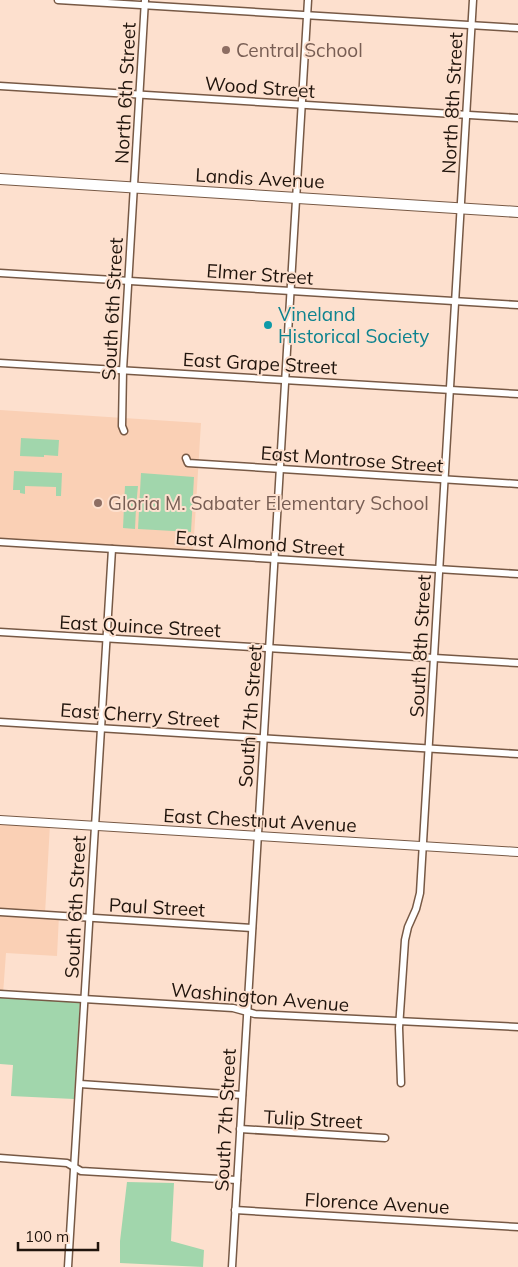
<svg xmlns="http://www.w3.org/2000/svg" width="518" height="1267" font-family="Mulish,sans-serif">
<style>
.built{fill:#fad0b5}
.green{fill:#a1d6ac}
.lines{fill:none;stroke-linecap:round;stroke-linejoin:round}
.minor-casing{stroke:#775945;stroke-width:9}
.tertiary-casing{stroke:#775945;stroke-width:10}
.primary-casing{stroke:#775945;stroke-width:12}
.minor{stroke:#fff;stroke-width:6}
.tertiary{stroke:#fff;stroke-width:8}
.primary{stroke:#fff;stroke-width:10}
.education-dot{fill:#8d6e63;stroke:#fde0ce;stroke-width:2}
.culture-dot{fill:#0f9aa8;stroke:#fde0ce;stroke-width:2}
.labels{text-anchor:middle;stroke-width:4;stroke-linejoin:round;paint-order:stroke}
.education-label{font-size:19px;fill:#785e54;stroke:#fde0ce;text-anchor:start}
.street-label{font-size:19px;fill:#20140c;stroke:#fde0ce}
.culture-label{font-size:19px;fill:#0d838f;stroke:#fde0ce;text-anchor:start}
</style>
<rect width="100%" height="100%" fill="#fde0ce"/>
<g class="built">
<path d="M0,410L201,423L193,554L0,542Z"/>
<path d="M0,821L50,824L45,914L59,915L57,956L6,953L3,994H0Z"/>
</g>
<g class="green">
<path d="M21,438L59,440L58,456L44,455V457L20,456Z"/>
<path d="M14,471L62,473L61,496H56V487L25,486V494L20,493V490H13Z"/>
<path d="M141,473L194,477L191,532L138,529Z"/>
<path d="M125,486H138L136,507L124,506Z"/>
<path d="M124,507L136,508L135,529L123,528Z"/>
<path d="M0,997L80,1002L74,1099L11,1096L13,1065L0,1064Z"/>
<path d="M127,1182L174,1183L171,1241L204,1250L203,1267L120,1263V1241Z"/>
</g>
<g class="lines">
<g class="minor-casing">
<g id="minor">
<path d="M58,0L518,28"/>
<path d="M0,86L518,118"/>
<path d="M0,273L518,305"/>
<path d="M0,363L518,394"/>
<path d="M124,431L122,426L123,370L145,0"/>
<path d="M186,458L188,463L518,484"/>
<path d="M0,542L518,574"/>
<path d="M0,632L518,663"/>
<path d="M0,722L518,754"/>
<path d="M0,912L252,928"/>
<path d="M0,994L233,1008L255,1014L518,1027"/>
<path d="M401,1083L399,1028L405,940L408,927L416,909L420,893L473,0"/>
<path d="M80,1084L242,1095"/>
<path d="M240,1129L385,1138"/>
<path d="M0,1158L67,1163L81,1171L237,1180"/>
<path d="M235,1210L518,1227"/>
<path d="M68,1267L112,549"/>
<path d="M232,1267L308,0"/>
</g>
</g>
<g class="tertiary-casing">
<path id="tertiary" d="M0,820L518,852"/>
</g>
<g class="primary-casing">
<path id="primary" d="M0,179L518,212"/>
</g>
<use href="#minor" class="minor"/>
<use href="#tertiary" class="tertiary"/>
<use href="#primary" class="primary"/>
</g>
<g class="education-dot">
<circle cx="226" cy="50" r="5"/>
<circle cx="98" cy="503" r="5"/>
</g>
<circle class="culture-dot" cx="268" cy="325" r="5"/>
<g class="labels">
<g class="education-label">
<text x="236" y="57">Central School</text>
<text x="108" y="510">Gloria M. Sabater Elementary School</text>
</g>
<g class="street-label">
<text transform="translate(260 87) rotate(4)" y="7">Wood Street</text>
<text transform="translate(125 93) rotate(-87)" y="7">North 6th Street</text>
<text transform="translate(452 103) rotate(-87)" y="7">North 8th Street</text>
<text transform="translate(260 178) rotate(3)" y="7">Landis Avenue</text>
<text transform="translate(260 274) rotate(4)" y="7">Elmer Street</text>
<text transform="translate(112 309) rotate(-87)" y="7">South 6th Street</text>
<text transform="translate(260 363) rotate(3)" y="7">East Grape Street</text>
<text transform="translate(352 459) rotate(4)" y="7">East Montrose Street</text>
<text transform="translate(260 543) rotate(4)" y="7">East Almond Street</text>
<text transform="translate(140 626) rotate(3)" y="7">East Quince Street</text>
<text transform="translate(420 646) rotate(-87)" y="7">South 8th Street</text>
<text transform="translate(140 715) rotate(4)" y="7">East Cherry Street</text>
<text transform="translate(250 716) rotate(-86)" y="7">South 7th Street</text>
<text transform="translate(260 820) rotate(3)" y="7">East Chestnut Avenue</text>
<text transform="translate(75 907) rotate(-87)" y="7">South 6th Street</text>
<text transform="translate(157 907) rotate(3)" y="7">Paul Street</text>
<text transform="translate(260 997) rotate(5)" y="7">Washington Avenue</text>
<text transform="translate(313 1119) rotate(3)" y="7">Tulip Street</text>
<text transform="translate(225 1120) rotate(-87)" y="7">South 7th Street</text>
<text transform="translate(377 1203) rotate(3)" y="7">Florence Avenue</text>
</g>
<g class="culture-label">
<text x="278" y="321">Vineland<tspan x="278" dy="22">Historical Society</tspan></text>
</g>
</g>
<path d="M18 1242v8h80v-8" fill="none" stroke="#20140c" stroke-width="2.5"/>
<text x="25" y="1242" font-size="15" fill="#20140c" stroke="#fde0ce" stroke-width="4" paint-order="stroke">100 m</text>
</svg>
